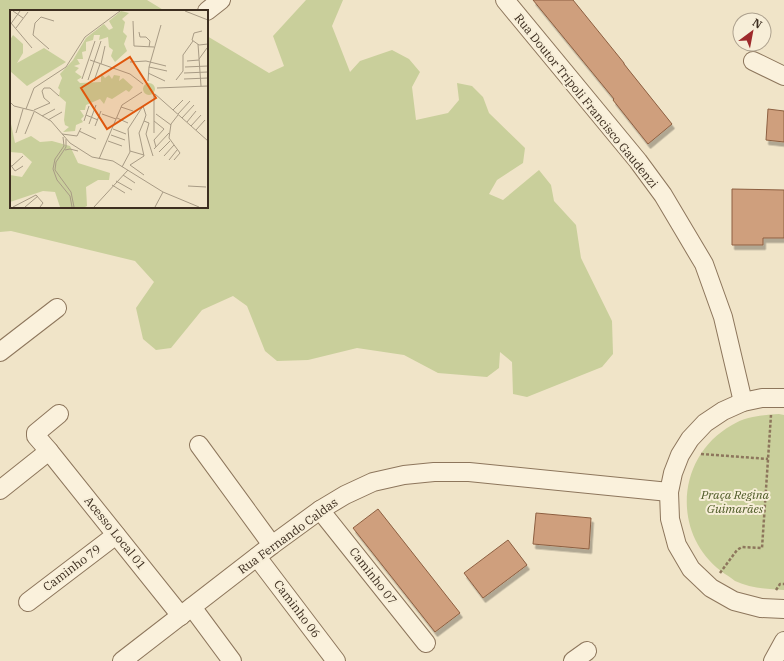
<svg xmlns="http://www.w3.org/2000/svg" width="784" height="661" font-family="'IBM Plex Serif',serif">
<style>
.green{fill:#c9cf9b}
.building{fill:#cf9f7d;stroke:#8d5f41;filter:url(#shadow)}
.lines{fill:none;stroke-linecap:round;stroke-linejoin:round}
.minor-casing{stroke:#8d765c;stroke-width:20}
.path{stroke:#8d765c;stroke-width:2.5;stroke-dasharray:3 2;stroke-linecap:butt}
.minor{stroke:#faf1dc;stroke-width:18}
.labels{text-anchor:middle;stroke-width:4;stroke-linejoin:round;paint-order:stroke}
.street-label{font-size:12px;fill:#3d2e20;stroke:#f7eed8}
.park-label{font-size:12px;font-style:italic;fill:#4d5a26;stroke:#f7eed8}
.inset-road{fill:none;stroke:#a89b85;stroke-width:1}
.view{fill:#df570d;fill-opacity:0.15;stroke:#df570d;stroke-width:2}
.inset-edge{fill:none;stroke:#3d2e20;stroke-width:2}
</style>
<defs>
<filter id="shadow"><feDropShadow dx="2.5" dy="4.5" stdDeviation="0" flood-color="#0004"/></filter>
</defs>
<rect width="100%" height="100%" fill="#f0e4c8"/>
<g class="green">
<path d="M0,0H147L165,11H11V207H207V36L269,73L284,66L273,36L306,0H343L332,26L350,72L360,61L392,50L409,59L420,72L412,87L416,120L448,113L459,100L457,83L472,86L483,97L489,113L525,148L523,163L497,180L489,194L503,200L539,170L551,185L554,201L576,225L581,258L612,321L613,354L602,367L527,397L513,394L512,362L500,352L499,368L487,377L438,373L404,355L357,348L308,360L277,361L265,351L247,306L233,296L202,310L171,348L156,350L143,339L136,308L154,282L135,261L11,231L0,232Z"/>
<path d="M779,414L784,415V590H783C767,589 750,588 735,581C732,579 729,576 725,574C671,537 675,457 732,425C746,416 763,415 779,414Z"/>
</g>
<g class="building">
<path d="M533,0H573L624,63V64L672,124L648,144L613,100L614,99Z"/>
<path d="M768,109L784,111V142L766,140Z"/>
<path d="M732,189L784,190V238H763V245H732Z"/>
<path d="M378,509L460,613L435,632L353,528Z"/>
<path d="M536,513L591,518L589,549L533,544Z"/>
<path d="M508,540L527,565L483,598L464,573Z"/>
</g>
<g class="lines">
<g class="minor-casing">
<g id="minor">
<path d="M505,0L638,161L663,195L685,232L704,264L723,317L743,402"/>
<path d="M207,11L221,0"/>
<path d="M753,61L784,76"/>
<path d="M0,352L57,308"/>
<path d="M784,398H762L743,402L723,411L705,423L690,439L680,455L673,473L669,492L670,519L677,545L691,569L711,588L734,601L761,608L784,609"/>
<path d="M199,445L272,545"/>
<path d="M49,451L181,616"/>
<path d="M0,490L49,451L36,436V433L59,414"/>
<path d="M320,510L426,643"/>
<path d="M257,557L336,661"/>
<path d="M28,602L116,535"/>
<path d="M192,607L232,661"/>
<path d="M122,661L272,545L320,510L345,495L373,482L404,475L434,472H469L669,492"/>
<path d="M573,661L587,651"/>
<path d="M773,661L784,641"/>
</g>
</g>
<g class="path">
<path d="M701,454L768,459"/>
<path d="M720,573L737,550L742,547L762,548L771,415"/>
<path d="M776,590L780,584H784"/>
</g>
<use href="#minor" class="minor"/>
</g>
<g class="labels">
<g class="street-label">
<text transform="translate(586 101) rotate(51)" y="4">Rua Doutor Trípoli Francisco Gaudenzi</text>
<text transform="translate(115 533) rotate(51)" y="4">Acesso Local 01</text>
<text transform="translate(288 536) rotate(-36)" y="4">Rua Fernando Caldas</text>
<text transform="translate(72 568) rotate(-37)" y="4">Caminho 79</text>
<text transform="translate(373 576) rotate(52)" y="4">Caminho 07</text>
<text transform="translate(297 609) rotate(53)" y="4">Caminho 06</text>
</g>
<g class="park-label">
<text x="735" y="499">Praça Regina<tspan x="735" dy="14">Guimarães</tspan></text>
</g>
</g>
<g transform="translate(10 10)">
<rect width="198" height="198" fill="#f0e4c8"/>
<path d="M111,1L119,3L112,9L115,12L113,22L117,26L114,34L117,41L105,52L101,46L103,40L99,37L98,27L89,30L90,25H84L83,30L76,32V41L72,42L73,49H67L70,54L64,56L69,58L65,62L72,67L67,70L70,73L91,72V63L95,68L99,65L102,69L104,65L110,66L109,71L113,68L123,77L119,82L116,80L102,89L97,87L94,94L90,89L76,95L75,100H70L74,106L71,109L73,112L66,115L65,121L53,122L59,117L55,115L54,110L56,92L49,86L50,80L48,78L52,68L50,64L63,50L76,28L94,14L99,20L103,18L99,11ZM3,25L13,34V43L7,53L34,38L56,52L17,76L0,61V30ZM133 79a6 6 0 1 1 12 0a6 6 0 1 1-12 0ZM1,114L5,133L21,126L30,132L42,131L60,136L68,153L100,163L99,170H88L76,177L77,196L75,197H50L45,182L33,181L0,192V165L12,167L22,152L12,143L0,142Z" fill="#c9cf9b"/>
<path class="inset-road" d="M3,1L13,8M175,1L198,10M123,11L124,36L144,37M1,13L22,38M0,15L10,1M6,18L18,2M192,21L184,23L182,30L189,35L198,34M129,22L130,27H136L140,31L139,37M23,25L25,13L31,7L44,11M23,25L39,39M188,34L191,76M189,49L197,38M80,50L120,64L133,74M177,51L189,50M120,52L136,51L156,56M91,54L95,36M139,57L157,61M175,57L198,56M138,63L155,71M174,63L198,62M72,69L85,31M174,69L198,68M78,70L91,31M166,70L173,61V45L183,31M84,71L90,54M138,71L139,57L151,15M147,78L198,76M145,84L198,131M144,85V123M0,92L4,96L24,101L41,111L60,133L82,147L103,151L153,182L189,197M133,96L136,105L134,111L139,113L136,124L143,146M111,97L123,101M16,99L24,78L56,57L75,27L110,1M24,100L40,93L34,88L32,81L34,78H40L49,86M163,100L173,90M92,104L106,109M146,104L161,115M168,104L180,91M76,105L88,110M32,106L45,99M107,108L118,113M172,108L184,95M38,110L52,102M74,111L79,96M134,111L129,123L134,146L120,155L134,165M144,111L154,119L144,130L146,137M177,112L186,101M79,114L86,95M85,116L91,101M181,116L191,105M103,119L116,124M186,120L195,110M69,121L86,129M6,123L13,99M15,124L24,102M52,124L67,126L71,118M101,125L115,130M53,127L54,136L45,149L43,159L47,170L60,186L62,197M56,129V137L46,152L45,160L61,182L64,197M98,131L112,136M144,139L159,123M55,140L60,139L68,141M120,141L134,145M149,142L160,131M154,146L164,135M89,149L112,95L132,82M159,150L167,140M164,150L170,143L159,128L161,114L168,105M0,154L5,161L13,156M2,156L13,146M112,157L120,142L118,119L133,96M113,165L125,173M106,171L122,180M102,175L115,183M178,176L196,177M3,197L26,185L33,193L30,197M15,197L28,186M84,197L118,160M145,197L153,182"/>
<path class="view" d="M120,47L146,88L97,119L71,78Z"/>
<rect width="198" height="198" class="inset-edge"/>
</g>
<g transform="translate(752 32) rotate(32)"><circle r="19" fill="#f7eed8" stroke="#ada18e"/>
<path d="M0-3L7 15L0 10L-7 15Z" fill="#9e2a2b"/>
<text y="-6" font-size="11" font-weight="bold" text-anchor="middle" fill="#3d2e20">N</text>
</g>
</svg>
